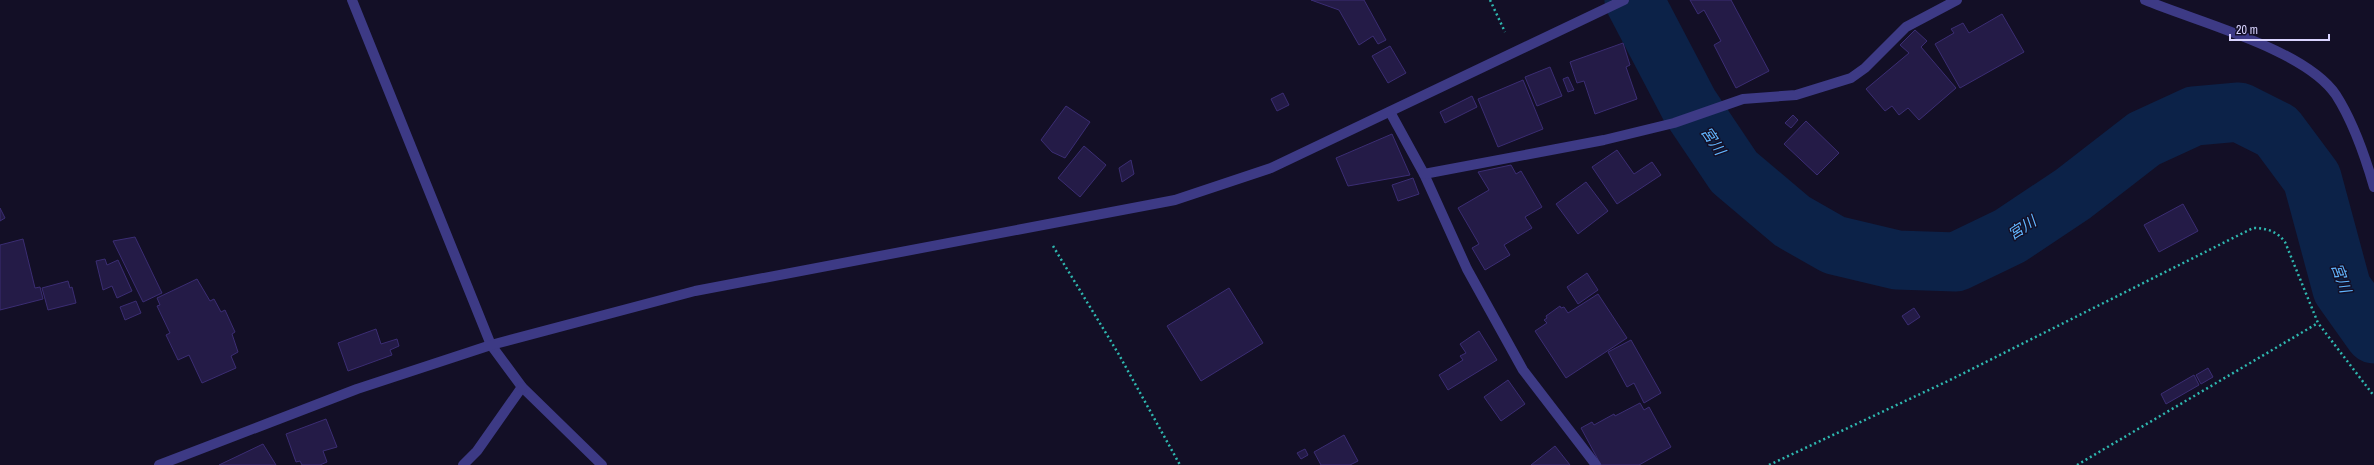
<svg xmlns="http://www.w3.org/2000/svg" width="2374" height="465" font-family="'Archivo Narrow','Noto Sans JP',sans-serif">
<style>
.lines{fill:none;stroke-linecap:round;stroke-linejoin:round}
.river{stroke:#0c2248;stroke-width:59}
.building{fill:#241b47;stroke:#3b2d73}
.path{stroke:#2fb8b0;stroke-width:2.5;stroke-dasharray:2 3;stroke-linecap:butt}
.minor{stroke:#3d3a85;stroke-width:10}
.labels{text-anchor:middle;stroke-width:3;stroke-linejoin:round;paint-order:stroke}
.water-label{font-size:15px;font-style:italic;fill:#62b6ff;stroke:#130f26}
</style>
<rect width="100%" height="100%" fill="#130f26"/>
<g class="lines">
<path class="river" d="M1634,0L1689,105L1734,172L1792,221L1834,245L1897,260L1956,262L2010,236L2073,194L2144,139L2194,116L2239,112L2277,131L2312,178L2342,289L2374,334"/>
</g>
<g class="building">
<path d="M1311,0H1364L1386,40L1378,44L1373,36L1359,45L1339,10Z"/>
<path d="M1690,0H1731L1769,71L1736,88L1714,45L1721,41L1704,10L1698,14Z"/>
<path d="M2002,14L2024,52L1960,88L1935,44L1954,33L1951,29L1963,23L1969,33Z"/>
<path d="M1915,30L1927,41L1921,47L1956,88L1919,120L1908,108L1899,115L1892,106L1885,111L1866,89L1909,53L1900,45Z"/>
<path d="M1623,43L1630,65L1626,67L1637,99L1595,114L1584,81L1577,83L1570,62Z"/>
<path d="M1390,46L1406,73L1388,83L1372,56Z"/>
<path d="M1550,67L1562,96L1537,106L1525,77Z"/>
<path d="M1568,77L1574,90L1568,92L1563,79Z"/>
<path d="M1523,80L1543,129L1498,147L1478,99Z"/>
<path d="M1283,93L1289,105L1277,111L1271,99Z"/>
<path d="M1472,96L1477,107L1445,123L1440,112Z"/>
<path d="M1066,106L1090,122L1065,158L1052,152L1041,140Z"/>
<path d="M1793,115L1798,120L1791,128L1785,123Z"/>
<path d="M1806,121L1839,153L1817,175L1784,144Z"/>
<path d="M1392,134L1410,175L1348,186L1336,158Z"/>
<path d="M1084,146L1106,165L1080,197L1058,178Z"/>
<path d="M1617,150L1634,174L1652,162L1661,175L1617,204L1592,167Z"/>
<path d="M1131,160L1134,174L1122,182L1119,168Z"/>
<path d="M1511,165L1516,174L1521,171L1542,207L1525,217L1532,228L1504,245L1510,255L1485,270L1472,248L1479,244L1458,208L1489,190L1478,172Z"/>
<path d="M1413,178L1419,194L1398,201L1392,185Z"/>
<path d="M1586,182L1608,211L1578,234L1556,204Z"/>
<path d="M2183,204L2198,231L2159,252L2144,225Z"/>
<path d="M0,208L5,218L0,221Z"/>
<path d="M135,237L162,293L143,302L113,241Z"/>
<path d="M23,239L35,288L40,287L43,299L0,310V245Z"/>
<path d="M105,259L107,265L118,260L132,291L117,298L112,286L103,290L96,261Z"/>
<path d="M1587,273L1598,290L1578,304L1567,287Z"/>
<path d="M197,279L210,301L214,299L221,312L225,310L235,332L232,334L238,352L231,356L236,368L202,383L189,355L178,360L166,335L170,333L157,306L160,305L157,298Z"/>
<path d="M68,281L70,288L72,287L76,303L48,310L42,288Z"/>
<path d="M1229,288L1263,343L1201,381L1167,326Z"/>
<path d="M1598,294L1627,338L1566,378L1535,331L1547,323L1544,320L1547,318L1546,316L1560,306L1561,308L1564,307L1568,313Z"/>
<path d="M136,301L141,313L125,320L120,307Z"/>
<path d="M1914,308L1920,317L1908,325L1902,316Z"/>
<path d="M376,329L381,344L397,339L399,346L390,350L392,355L348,371L338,343Z"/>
<path d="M1479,331L1497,360L1448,390L1439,375L1463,360L1460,356L1466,353L1460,344Z"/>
<path d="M1631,340L1661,393L1644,403L1634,383L1627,387L1608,352Z"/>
<path d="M2208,368L2213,377L2201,384L2196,375Z"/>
<path d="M2194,375L2199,385L2166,404L2161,394Z"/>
<path d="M1508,380L1525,404L1501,421L1484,397Z"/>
<path d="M1640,403L1644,410L1649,407L1671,447L1639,465H1601L1581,428L1592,422L1594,425L1614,414L1615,416Z"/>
<path d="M326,419L337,447L323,451L327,462L320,465H302L300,461L296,462L286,434Z"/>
<path d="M1344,435L1358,461L1350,465H1321L1314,452Z"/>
<path d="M263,444L276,465H219Z"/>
<path d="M1555,446L1570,465H1531Z"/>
<path d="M1305,449L1308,455L1301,459L1297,453Z"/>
</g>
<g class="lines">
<g class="path">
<path d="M1490,0L1505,32"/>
<path d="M1053,246L1118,353L1180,465"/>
<path d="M1769,465L1950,380L2253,228C2266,228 2277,231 2285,242L2318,323L2374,396"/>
<path d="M2077,465L2318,323"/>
</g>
<g class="minor">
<path d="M352,0L491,345L522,387L602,465"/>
<path d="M2145,0C2197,22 2305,49 2336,95C2354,123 2365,156 2374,187"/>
<path d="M1390,112L1424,174L1467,269L1523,370L1596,465"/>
<path d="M1424,174L1604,140L1674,123L1743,99L1796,95L1851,78L1865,68L1906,27L1957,0"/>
<path d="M159,465L357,389L491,345L695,291L1175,200L1271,168L1624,0"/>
<path d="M463,465L477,451L522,387"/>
</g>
</g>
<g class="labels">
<g class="water-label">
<text transform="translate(1713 141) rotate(56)" y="5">宮川</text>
<text transform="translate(2022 228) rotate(-33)" y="5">宮川</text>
<text transform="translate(2341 278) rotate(70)" y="5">宮川</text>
</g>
</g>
<path d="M2230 34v6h99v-6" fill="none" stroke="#d9d4ff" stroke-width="2"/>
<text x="2236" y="34" font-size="12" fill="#d9d4ff" stroke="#130f26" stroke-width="3" paint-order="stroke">20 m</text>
</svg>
